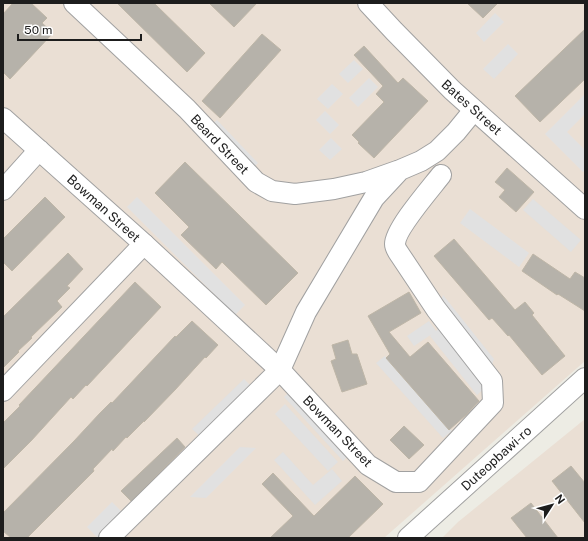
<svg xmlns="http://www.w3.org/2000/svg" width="588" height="541" font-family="'Public Sans',sans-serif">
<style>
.military{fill:#eadfd4}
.parking{fill:#e1e1e1}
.building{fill:#b6b2aa;stroke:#beb6a7}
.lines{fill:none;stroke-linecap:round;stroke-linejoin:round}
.minor-casing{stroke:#a1a1a1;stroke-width:22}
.minor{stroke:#fff;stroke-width:20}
.labels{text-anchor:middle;stroke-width:4;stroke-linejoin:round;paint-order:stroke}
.street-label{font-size:13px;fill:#1d1d1d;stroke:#fff}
</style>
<rect width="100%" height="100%" fill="#edece4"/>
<g class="military">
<path d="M3,3H585V361L384,538H3Z"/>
<path d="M585,419V538H442L458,522Z"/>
</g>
<g class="parking">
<path d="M495,13L504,22L484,42L476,33Z"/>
<path d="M508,44L518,54L494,79L483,69Z"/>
<path d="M354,60L363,69L348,83L339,74Z"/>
<path d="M369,78L378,87L358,107L349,98Z"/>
<path d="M332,84L343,94L328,109L317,99Z"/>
<path d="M585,94V114L567,132L585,150V170L583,172L545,134Z"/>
<path d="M325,111L339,125L330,134L316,120Z"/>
<path d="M217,120L258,163L253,168L212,124Z"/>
<path d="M331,138L342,149L330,160L319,150Z"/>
<path d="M137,197L245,305L235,315L127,207Z"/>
<path d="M533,199L581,240L571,252L523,210Z"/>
<path d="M470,209L529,253L519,267L460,223Z"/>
<path d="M443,295L494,359L490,370L439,307Z"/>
<path d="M429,321L436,331L439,328L486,387L477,395L430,336L432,334L414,346L407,336Z"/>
<path d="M385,356L452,431L443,438L376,363Z"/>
<path d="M244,379L254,389L203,439L192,429Z"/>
<path d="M292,389L351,453L343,461L284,397Z"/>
<path d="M285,404L338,462L328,471L275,414Z"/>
<path d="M240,447L256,448L206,498L190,497Z"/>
<path d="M283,452L313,485L332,469L342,481L315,505L274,460Z"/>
<path d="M112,502L126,516L104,538H98L87,527Z"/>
</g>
<g class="building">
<path d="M13,3H31L47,18L42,23L53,33L10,79L3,72V14Z"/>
<path d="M117,3H154L205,53L187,72Z"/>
<path d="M209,3H257L234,27Z"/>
<path d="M467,3H498L483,18Z"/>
<path d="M585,29V79L540,122L515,96Z"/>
<path d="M262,34L281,50L220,118L202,101Z"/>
<path d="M364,46L398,83L403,78L428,101L374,158L358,143L359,142L352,135L384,102L376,94L383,86L354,55Z"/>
<path d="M185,162L298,273L266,305L222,262L216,269L181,235L189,227L155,193Z"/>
<path d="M507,168L534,192L516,212L499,197L505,190L495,182Z"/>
<path d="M45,197L65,217L12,271L3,262V239Z"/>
<path d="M454,239L515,310L525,302L534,313L532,315L565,356L542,375L509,335L508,336L492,318L489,320L434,256Z"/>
<path d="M68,253L83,269L67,286L70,288L57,301L62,307L31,337L32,338L18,351L19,352L3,368V317Z"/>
<path d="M533,254L570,279L575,272L585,278V311L558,294L557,295L522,271Z"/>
<path d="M135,282L161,307L87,386L86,385L73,399L71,397L31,441L3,469V423L20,406L19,405Z"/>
<path d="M409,292L421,313L389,332L410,357L428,342L479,401L466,415L449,430L386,358L390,354L368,316Z"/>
<path d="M192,321L218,345L206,358L205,357L175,390L144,422V421L127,438L126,437L113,451L112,449L93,469L94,471L27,538H11L3,531V513L74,441L100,413L111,402L112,403L128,386L175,336L176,337Z"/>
<path d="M348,340L352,354H357L367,384L342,392L331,361L336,359L332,345Z"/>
<path d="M404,426L424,445L409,459L390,440Z"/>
<path d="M177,438L185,447L131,501L121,491Z"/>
<path d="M571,466L585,483V523L552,481Z"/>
<path d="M273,473L314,516L355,476L383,504L348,538H270L293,516L262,484Z"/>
<path d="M531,503L558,538H527L511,518Z"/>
</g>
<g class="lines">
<g class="minor-casing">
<g id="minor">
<path d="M74,3L187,109L256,182L272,191L295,194L334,189L366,182L397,171"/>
<path d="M368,3L394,31L452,90L585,209"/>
<path d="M3,118L144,244L280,370L291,382L368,465L396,482H419L493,403L492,381L436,309L400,255C398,252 395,248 395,244C395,229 431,188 441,175"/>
<path d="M3,190L39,150"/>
<path d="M3,391L144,244"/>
<path d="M109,538L280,370L306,312L374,198L400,170L421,161L437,151L456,132L474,110"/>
<path d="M408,538L585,378"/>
</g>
</g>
<use href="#minor" class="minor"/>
</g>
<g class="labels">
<g class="street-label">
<text transform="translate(472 107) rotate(42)" y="5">Bates Street</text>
<text transform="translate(220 144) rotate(46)" y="5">Beard Street</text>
<text transform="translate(104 208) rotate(42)" y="5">Bowman Street</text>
<text transform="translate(338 431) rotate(46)" y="5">Bowman Street</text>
<text transform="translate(496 458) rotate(-42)" y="5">Duteopbawi-ro</text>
</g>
</g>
<rect width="588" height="541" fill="none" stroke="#1d1d1d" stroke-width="8"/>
<g transform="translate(552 505) rotate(54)" stroke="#ffffff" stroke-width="3" paint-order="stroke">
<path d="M0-3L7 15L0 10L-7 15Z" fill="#1d1d1d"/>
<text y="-6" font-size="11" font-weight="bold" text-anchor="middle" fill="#1d1d1d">N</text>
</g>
<path d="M18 34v6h123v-6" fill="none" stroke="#1d1d1d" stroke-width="2"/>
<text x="24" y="34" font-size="12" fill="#1d1d1d" stroke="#ffffff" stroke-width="3" paint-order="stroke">50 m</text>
</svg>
